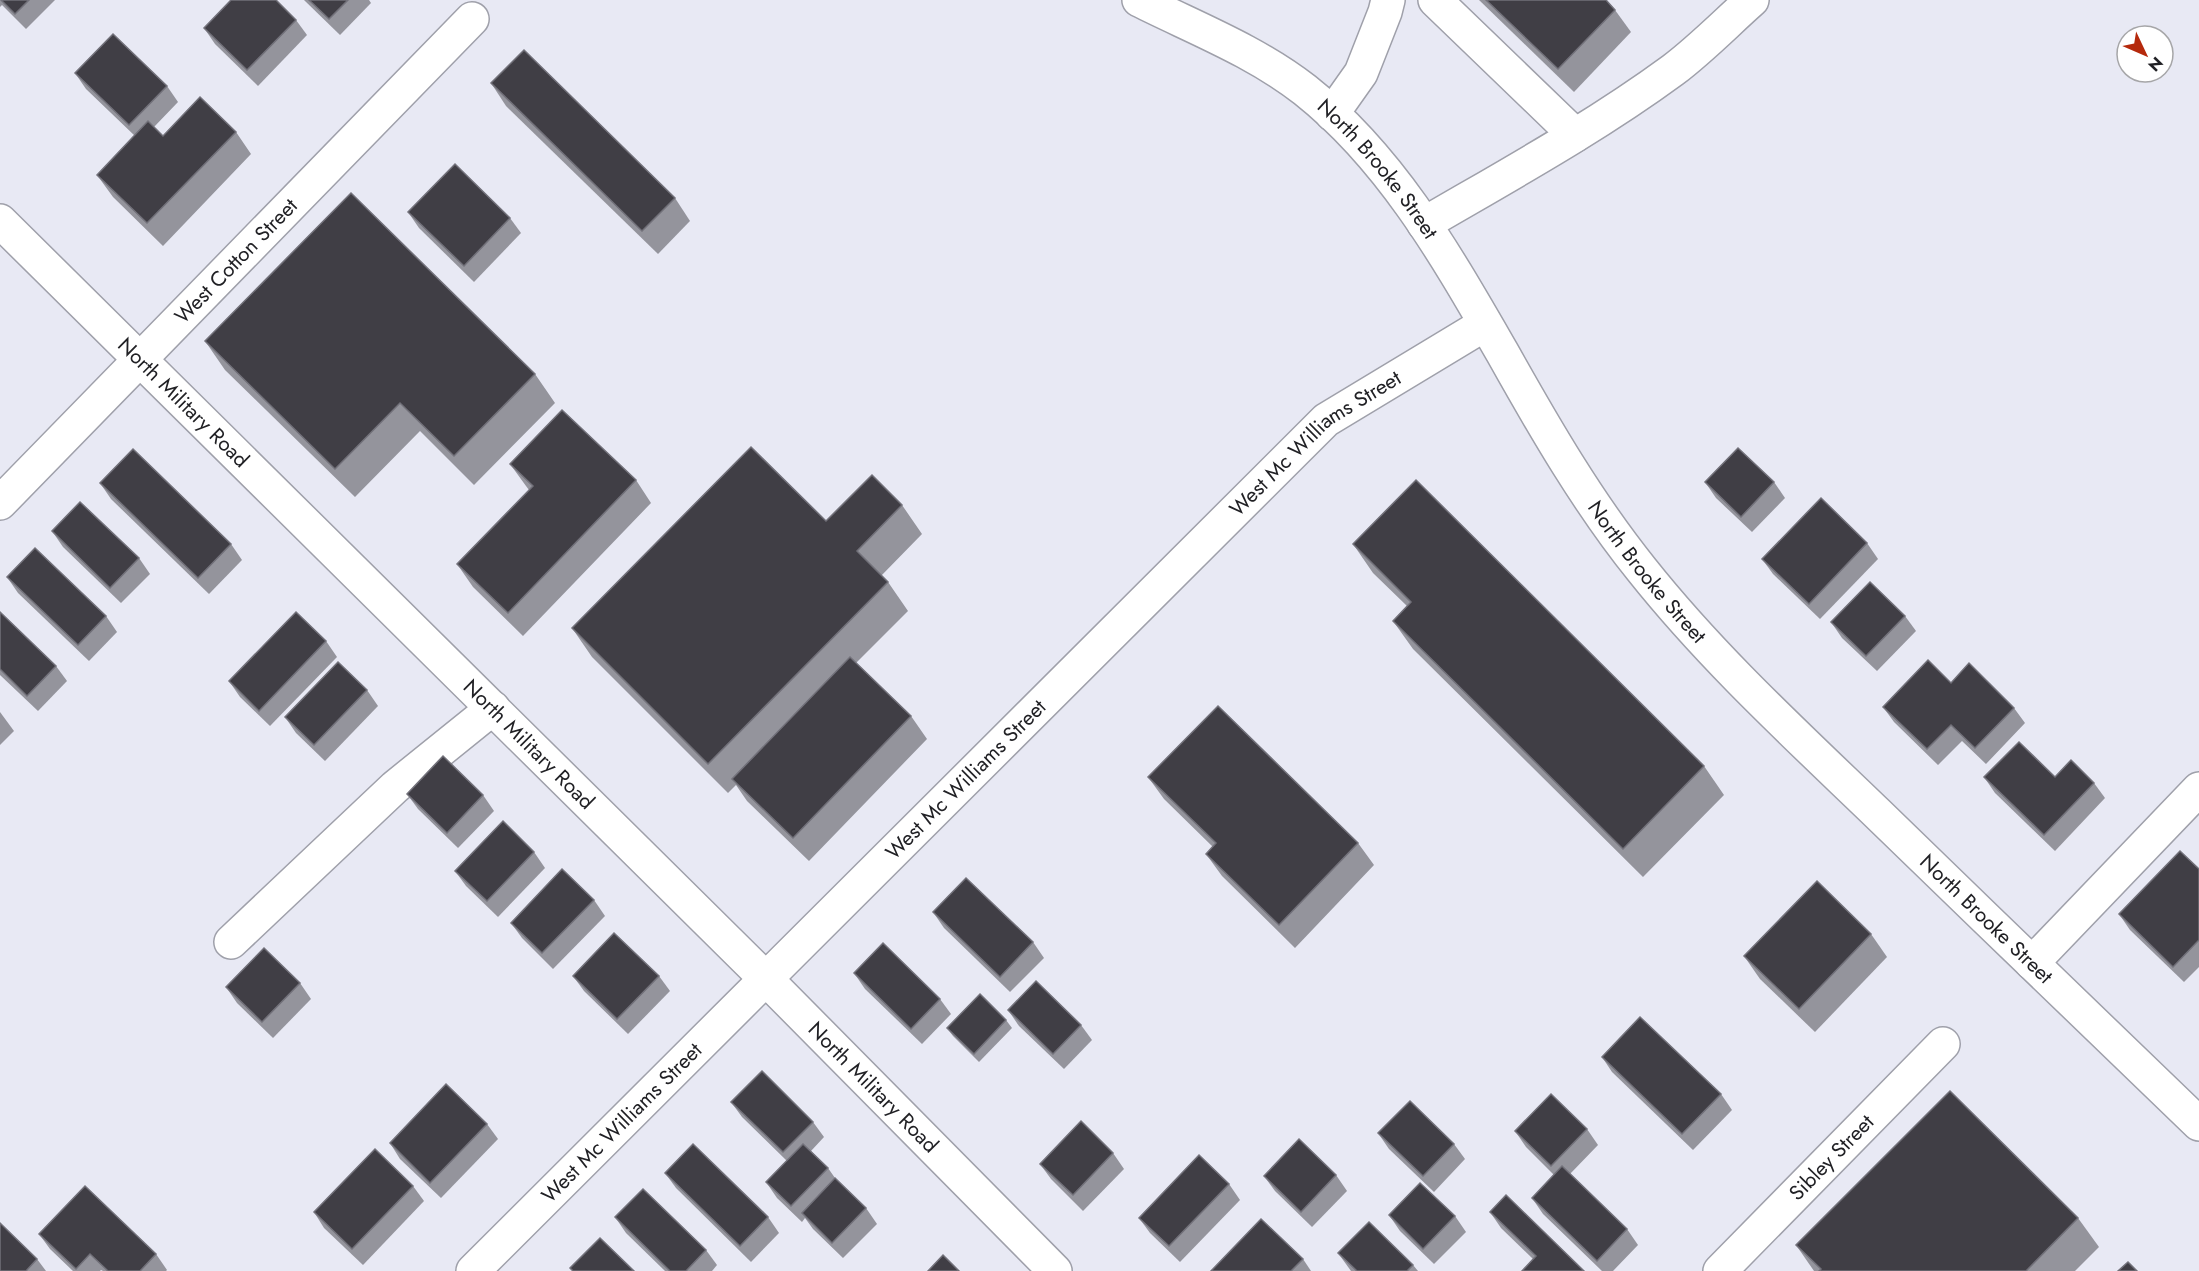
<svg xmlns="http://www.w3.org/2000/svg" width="2199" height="1271" font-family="Jost,sans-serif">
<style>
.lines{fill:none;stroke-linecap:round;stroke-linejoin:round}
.minor-casing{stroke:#9fa0aa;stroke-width:36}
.minor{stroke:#fff;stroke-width:33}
.wall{fill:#94949c}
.building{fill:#403e45;stroke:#72717a;stroke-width:1.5}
.labels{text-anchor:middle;stroke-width:6;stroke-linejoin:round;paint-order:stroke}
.street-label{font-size:21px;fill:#212125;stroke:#fff}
</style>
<rect width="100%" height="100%" fill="#e8e9f4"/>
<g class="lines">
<g class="minor-casing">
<g id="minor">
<path id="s1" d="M1139,0C1195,28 1255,51 1305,90C1392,159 1447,257 1502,352C1544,427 1588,503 1642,570C1712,658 1796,735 1877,813C1984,917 2092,1021 2199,1124"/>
<path d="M1435,0L1575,135"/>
<path d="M1332,114L1361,73L1385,12L1388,0"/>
<path id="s2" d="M0,221L767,980L1055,1271"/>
<path d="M1424,224C1508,175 1594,128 1673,70C1701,49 1726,23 1752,0"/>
<path id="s3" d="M0,503L472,19"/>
<path d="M231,942L395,787L493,708"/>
<path d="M2032,963L2199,789"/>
<path id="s4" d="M473,1271L1326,420L1485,324"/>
<path id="s5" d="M1720,1271L1943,1044"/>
</g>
</g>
<use href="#minor" class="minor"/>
</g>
<g class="wall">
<path d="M0,0H55L26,29L2,5L0,7Z"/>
<path d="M304,0H369L371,3L340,35Z"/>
<path d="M1479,0H1606L1615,10L1631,32L1574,92Z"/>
<path d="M296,20L307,35L258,86L215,44L204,28Z"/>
<path d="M75,73L167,86L178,102L154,127L163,136L236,132L251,154L163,246L113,197L97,175L135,136L86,89Z"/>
<path d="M491,83L675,198L690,221L658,254L506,106Z"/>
<path d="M408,212L510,218L521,233L474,282L419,228Z"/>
<path d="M205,341L535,374L555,403L474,485L420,431L355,497L225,370Z"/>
<path d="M510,464L636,480L651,503L523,636L473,587L457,564L529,490L526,486Z"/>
<path d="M1705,482H1774L1785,498L1752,532L1716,498Z"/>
<path d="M100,483L231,544L242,560L209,594L111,499Z"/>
<path d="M902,505L922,534L881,576L888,582L908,611L856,663L911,716L927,739L809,861L747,801L736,785L728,793L592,657L572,628L826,521Z"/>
<path d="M52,531L139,558L150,574L121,603L63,547Z"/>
<path d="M1867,543L1878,559L1820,619L1773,574L1762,559Z"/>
<path d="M1353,544L1704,766L1724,795L1643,877L1413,649L1393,621L1407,606L1373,573Z"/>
<path d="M7,577L106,616L117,632L89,661L18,593Z"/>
<path d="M0,612L56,666L67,681L38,711L0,675Z"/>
<path d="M1905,616L1916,631L1877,671L1842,638L1831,622Z"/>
<path d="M326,641L337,657L270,726L240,697L229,681Z"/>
<path d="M1951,683L2014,708L2025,723L1986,764L1962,741L1938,765L1894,722L1883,707Z"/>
<path d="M367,690L378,706L325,761L296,733L285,717Z"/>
<path d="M0,712L14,731L0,745Z"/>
<path d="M1148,777L1358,843L1374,865L1295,948L1222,876L1206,854L1213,847L1164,799Z"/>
<path d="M1984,777H2055L2094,783L2105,798L2055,851L1995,793Z"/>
<path d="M407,794L483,795L494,811L458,848L418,809Z"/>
<path d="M534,852L545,868L498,917L466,886L455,871Z"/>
<path d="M2199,869V967L2184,982L2130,930L2119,914Z"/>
<path d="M594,900L605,916L553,969L522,938L511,923Z"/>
<path d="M933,912L1033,942L1044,958L1010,992L944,928Z"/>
<path d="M1871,934L1887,957L1815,1032L1760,979L1744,956Z"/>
<path d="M854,973L940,999L951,1014L922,1044L865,989Z"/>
<path d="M573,976H659L670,991L628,1034L584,991Z"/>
<path d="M300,983L311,999L273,1038L237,1003L226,987Z"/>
<path d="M1008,1010L1081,1025L1092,1040L1064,1069L1019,1026Z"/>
<path d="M1006,1020L1012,1028L979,1062L953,1036L947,1028Z"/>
<path d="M1602,1057L1721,1094L1732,1110L1693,1150L1612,1072Z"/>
<path d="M731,1102L813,1122L824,1137L811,1151L828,1168L835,1178L866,1208L877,1224L843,1258L813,1229L805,1218L802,1222L777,1198L766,1182L787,1161L742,1117Z"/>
<path d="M487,1124L498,1139L441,1198L400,1159L390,1143Z"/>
<path d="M1587,1129L1598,1145L1570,1174L1627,1229L1638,1245L1613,1271H1602L1543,1214L1532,1198L1554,1175L1526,1147L1515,1131Z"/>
<path d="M1378,1133L1454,1144L1465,1159L1434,1192L1389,1149Z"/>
<path d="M1113,1153L1124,1169L1083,1211L1051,1179L1040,1164Z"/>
<path d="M665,1173L768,1217L779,1233L751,1262L676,1188Z"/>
<path d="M1336,1175L1347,1191L1312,1227L1275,1191L1264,1176Z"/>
<path d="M1229,1184L1240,1200L1180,1262L1150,1233L1139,1218Z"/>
<path d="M413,1186L424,1201L363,1265L324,1228L314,1212Z"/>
<path d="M1490,1212L1584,1271L1533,1259L1501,1228Z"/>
<path d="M1389,1215L1455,1216L1466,1232L1434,1264L1400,1231Z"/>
<path d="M615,1217L706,1250L717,1265L712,1271H665L626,1233Z"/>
<path d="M2078,1218L2099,1247L2075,1271H1814L1796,1245Z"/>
<path d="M39,1234L156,1254L167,1270L166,1271H103L101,1270L100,1271H73L50,1249Z"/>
<path d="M1338,1253L1413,1265L1418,1271H1351Z"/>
<path d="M37,1259L46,1271H0Z"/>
<path d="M1303,1259L1311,1271H1211Z"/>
</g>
<g class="building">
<path d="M1,0H29L15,14Z"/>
<path d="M231,0H276L296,20L247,70L204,28Z"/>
<path d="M309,0H348L329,19Z"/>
<path d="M1486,0H1606L1615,10L1558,69Z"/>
<path d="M113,34L167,86L129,125L75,73Z"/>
<path d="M524,50L675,198L642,231L491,83Z"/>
<path d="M200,97L236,132L147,223L97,175L148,121L163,136Z"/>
<path d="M455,164L510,218L464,266L408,212Z"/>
<path d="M351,193L535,374L454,456L400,403L335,469L205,341Z"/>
<path d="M562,410L636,480L508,613L457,564L533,486L510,464Z"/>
<path d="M751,447L826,521L872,475L902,505L857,551L888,582L708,764L572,628Z"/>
<path d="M1738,448L1774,482L1741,517L1705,482Z"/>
<path d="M133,449L231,544L198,578L100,483Z"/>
<path d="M1416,480L1704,766L1623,849L1393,621L1411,602L1353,544Z"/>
<path d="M1821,498L1867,543L1809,604L1762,559Z"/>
<path d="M80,502L139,558L110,588L52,531Z"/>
<path d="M35,548L106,616L78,645L7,577Z"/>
<path d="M1870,582L1905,616L1866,656L1831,622Z"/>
<path d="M0,612L56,666L27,696L0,669Z"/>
<path d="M296,612L326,641L259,711L229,681Z"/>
<path d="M850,657L911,716L793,838L732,779Z"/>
<path d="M1928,660L1951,683L1969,663L2014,708L1975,748L1951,725L1927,749L1883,707Z"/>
<path d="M338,662L367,690L314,745L285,717Z"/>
<path d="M1218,706L1358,843L1279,925L1206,854L1216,843L1148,777Z"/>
<path d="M2019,742L2055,777L2071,760L2094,783L2044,835L1984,777Z"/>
<path d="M443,756L483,795L447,833L407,794Z"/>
<path d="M503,821L534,852L487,901L455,871Z"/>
<path d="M2180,851L2199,869V940L2173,967L2119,914Z"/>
<path d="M562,869L594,900L542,953L511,923Z"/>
<path d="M966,878L1033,942L1000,977L933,912Z"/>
<path d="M1817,881L1871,934L1799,1009L1744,956Z"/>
<path d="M614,933L659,976L617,1019L573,976Z"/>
<path d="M883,943L940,999L911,1029L854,973Z"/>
<path d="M264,948L300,983L262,1022L226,987Z"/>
<path d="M1036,981L1081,1025L1053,1054L1008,1010Z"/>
<path d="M980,994L1006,1020L974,1054L947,1028Z"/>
<path d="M1640,1017L1721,1094L1682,1134L1602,1057Z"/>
<path d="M762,1071L813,1122L783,1152L731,1102Z"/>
<path d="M446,1084L487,1124L430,1183L390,1143Z"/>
<path d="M1950,1091L2078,1218L2026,1271H1819L1821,1269L1796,1245Z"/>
<path d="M1551,1094L1587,1129L1551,1166L1515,1131Z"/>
<path d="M1410,1101L1454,1144L1423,1176L1378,1133Z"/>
<path d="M1081,1121L1113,1153L1073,1195L1040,1164Z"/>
<path d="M1299,1139L1336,1175L1301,1212L1264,1176Z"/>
<path d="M693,1144L768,1217L740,1246L665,1173Z"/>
<path d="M803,1144L828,1168L791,1206L766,1182Z"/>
<path d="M375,1149L413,1186L352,1249L314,1212Z"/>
<path d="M1199,1155L1229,1184L1169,1246L1139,1218Z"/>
<path d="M1562,1166L1627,1229L1597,1261L1532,1198Z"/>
<path d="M835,1178L866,1208L832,1243L802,1213Z"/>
<path d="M1420,1183L1455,1216L1423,1249L1389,1215Z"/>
<path d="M85,1186L156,1254L140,1271H108L90,1254L76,1269L39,1234Z"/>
<path d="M643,1189L706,1250L686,1271H670L615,1217Z"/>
<path d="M1506,1195L1584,1271H1522L1536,1256L1490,1212Z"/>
<path d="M1261,1219L1303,1259L1291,1271H1211Z"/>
<path d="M1369,1222L1413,1265L1407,1271H1357L1338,1253Z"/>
<path d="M0,1223L37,1259L26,1271H0Z"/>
<path d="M600,1238L634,1271H573L570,1268Z"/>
<path d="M943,1255L959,1271H928Z"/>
<path d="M2128,1262L2137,1271H2118Z"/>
</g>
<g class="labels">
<g class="street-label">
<text dy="7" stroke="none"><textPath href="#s1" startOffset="297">North Brooke Street</textPath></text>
<text dy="7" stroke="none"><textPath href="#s3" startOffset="338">West Cotton Street</textPath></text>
<text dy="7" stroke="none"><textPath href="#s2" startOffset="258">North Military Road</textPath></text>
<text dy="7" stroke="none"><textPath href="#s4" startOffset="1182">West Mc Williams Street</textPath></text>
<text dy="7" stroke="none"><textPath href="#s1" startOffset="783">North Brooke Street</textPath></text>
<text dy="7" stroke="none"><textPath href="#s2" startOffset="744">North Military Road</textPath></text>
<text dy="7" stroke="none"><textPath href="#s4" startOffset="696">West Mc Williams Street</textPath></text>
<text dy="7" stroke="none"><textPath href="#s1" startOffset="1269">North Brooke Street</textPath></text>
<text dy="7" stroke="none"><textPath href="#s2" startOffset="1230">North Military Road</textPath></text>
<text dy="7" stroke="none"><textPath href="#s4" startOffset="210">West Mc Williams Street</textPath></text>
<text dy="7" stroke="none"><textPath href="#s5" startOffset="159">Sibley Street</textPath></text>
</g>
</g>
<g transform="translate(2145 54) rotate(134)"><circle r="28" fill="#ffffff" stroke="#a6a6a8" stroke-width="1.5"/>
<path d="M0-4.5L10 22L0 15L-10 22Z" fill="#b5290c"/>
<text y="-9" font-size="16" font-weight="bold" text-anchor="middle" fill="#212125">N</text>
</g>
</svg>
